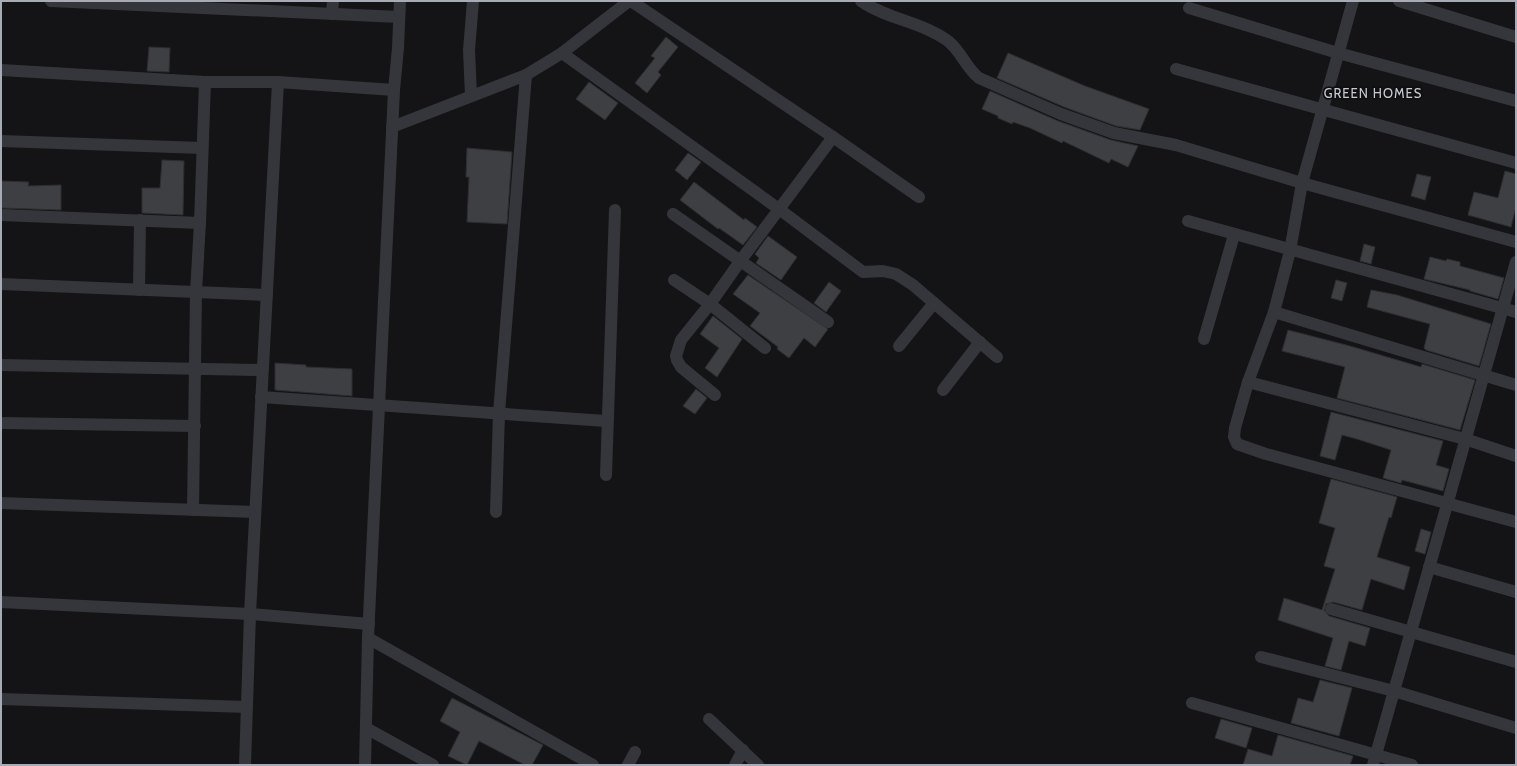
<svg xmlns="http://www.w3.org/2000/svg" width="1517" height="766" font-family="Cabin,sans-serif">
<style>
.building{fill:#3e3f43;stroke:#2e2e32}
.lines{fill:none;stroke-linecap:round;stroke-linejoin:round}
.minor{stroke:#35363b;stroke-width:12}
.labels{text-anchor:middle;stroke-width:3.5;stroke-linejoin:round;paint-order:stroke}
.neighbourhood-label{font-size:13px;letter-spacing:1px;fill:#c7cad2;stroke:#0f0f11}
</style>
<rect width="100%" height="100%" fill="#141416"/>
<g class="building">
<path d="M666,37L678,47L658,72L661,75L647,93L635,83L655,58L651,56Z"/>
<path d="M149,47L170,48L169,72L147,71Z"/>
<path d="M1008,53L1085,86L1149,109L1140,130L1116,126L1064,107L997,78Z"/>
<path d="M589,82L618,103L605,120L576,99Z"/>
<path d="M990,91L1058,121L1111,140L1138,146L1128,167L1111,159L1109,163L1063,141L1062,143L1030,128L1013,122L1012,124L998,118V116L982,109Z"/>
<path d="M467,148L512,152L507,224L467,222L469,177H466Z"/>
<path d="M688,153L701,162L687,180L675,170Z"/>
<path d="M162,160L184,161L183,215L142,213V188H160Z"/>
<path d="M1505,171L1516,174V207L1511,227L1468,215L1474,192L1498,198Z"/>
<path d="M1417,174L1431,177L1425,200L1411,196Z"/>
<path d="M1,181L29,182L28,186L61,185V210L1,208Z"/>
<path d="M694,182L744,220L745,218L757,227L743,245L719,228L718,229L680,200Z"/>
<path d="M768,236L797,257L781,280L756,263L759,258L755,254Z"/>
<path d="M1364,244L1375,247L1371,264L1360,261Z"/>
<path d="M1430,257L1446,261L1447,259L1460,262V266L1504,278L1498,299L1470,291V290L1424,279Z"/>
<path d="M748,275L828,329L815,347L804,338L789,358L777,349L778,347L750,326L760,313L733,294Z"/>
<path d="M1336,280L1347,283L1342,301L1331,298Z"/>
<path d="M829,282L841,291L826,312L814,303Z"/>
<path d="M1371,290L1397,295L1491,324L1479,366L1426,350L1424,348L1430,324L1367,307Z"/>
<path d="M713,316L742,339L717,377L705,368L719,348L700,334Z"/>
<path d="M1288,330L1350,346L1421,367L1422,364L1475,380L1460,430L1337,398L1345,367L1282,351Z"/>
<path d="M275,363L306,365V367L352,369V396L275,390Z"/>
<path d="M696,389L707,398L695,414L683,406Z"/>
<path d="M1331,412L1443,441L1436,465L1449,469L1443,491L1402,480L1401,483L1383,478L1391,450L1357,439L1342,435L1335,460L1320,456Z"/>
<path d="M1331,479L1397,497L1391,518L1389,517L1377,557L1410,567L1404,590L1371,579L1362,610L1333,602L1326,604L1324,610L1329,616L1370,628L1365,646L1349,641L1341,670L1325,666L1333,638L1278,620L1284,598L1322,610L1335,569L1324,566L1335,528L1319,523Z"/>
<path d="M1421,529L1431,532L1425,554L1415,551Z"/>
<path d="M1320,680L1352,688L1339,736L1291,723L1298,698L1313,702Z"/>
<path d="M452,698L543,745L532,765H525L479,741L467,765L448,756L460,732L440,721Z"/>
<path d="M1221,719L1252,728L1246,748L1215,738Z"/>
<path d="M1278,735L1353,756L1350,765H1243L1248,749L1272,756Z"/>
</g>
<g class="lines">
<g class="minor">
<path d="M51,1L399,17"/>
<path d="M631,1L833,137L919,197"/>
<path d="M861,1C887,19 922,22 948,41C961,51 966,68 979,78L1061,114L1114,133L1176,145L1302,183L1516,242"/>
<path d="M1353,1L1302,183L1290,251L1274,312L1248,382L1235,428L1234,437L1237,444L1266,454L1516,522"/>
<path d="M1399,1L1516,37"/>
<path d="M1189,8L1338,53L1516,101"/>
<path d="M332,14L333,1"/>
<path d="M562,53L779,209L863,272L883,271L896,274L913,285L997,357"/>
<path d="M1176,69L1516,163"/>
<path d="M1,70L205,82H278L394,90"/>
<path d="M471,96L469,50L473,1"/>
<path d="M392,127L526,75L562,53L629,1"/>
<path d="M1,141L202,148"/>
<path d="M673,214L828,322"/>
<path d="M1,215L200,223L205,82"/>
<path d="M1188,221L1516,312"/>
<path d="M674,280L710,304L765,348"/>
<path d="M1,284L267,295"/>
<path d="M139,290L140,220"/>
<path d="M1274,312L1516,385"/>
<path d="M1204,339L1234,235"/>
<path d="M899,346L934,303"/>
<path d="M1,365L262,370"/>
<path d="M1248,382L1465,439L1516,456"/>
<path d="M943,390L980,342"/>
<path d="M715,395L681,367L677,360L676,356L681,340L710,304L741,260L833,137"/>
<path d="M261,397L606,421"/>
<path d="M1,423L195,426"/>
<path d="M606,475L615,210"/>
<path d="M1,503L255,512"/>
<path d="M193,510L196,292L200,223"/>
<path d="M496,512L499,413L526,75"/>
<path d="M1429,567L1516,592"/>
<path d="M1,602L250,614L369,624"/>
<path d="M1331,609L1516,662"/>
<path d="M368,638L593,765"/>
<path d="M1261,657L1394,691L1516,728"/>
<path d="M1,699L247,707"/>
<path d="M1192,703L1412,765"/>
<path d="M709,719L758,765"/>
<path d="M366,728L433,765"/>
<path d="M245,765L250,614L278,82"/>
<path d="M365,765L368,638L394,90L398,48L400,1"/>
<path d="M628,765L635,752"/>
<path d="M735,765L743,750"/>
<path d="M1373,765L1516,262"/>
</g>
</g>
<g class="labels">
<g class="neighbourhood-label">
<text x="1373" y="98">GREEN HOMES</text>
</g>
</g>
<rect width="1517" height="766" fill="none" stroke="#a6abb6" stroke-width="4"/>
</svg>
